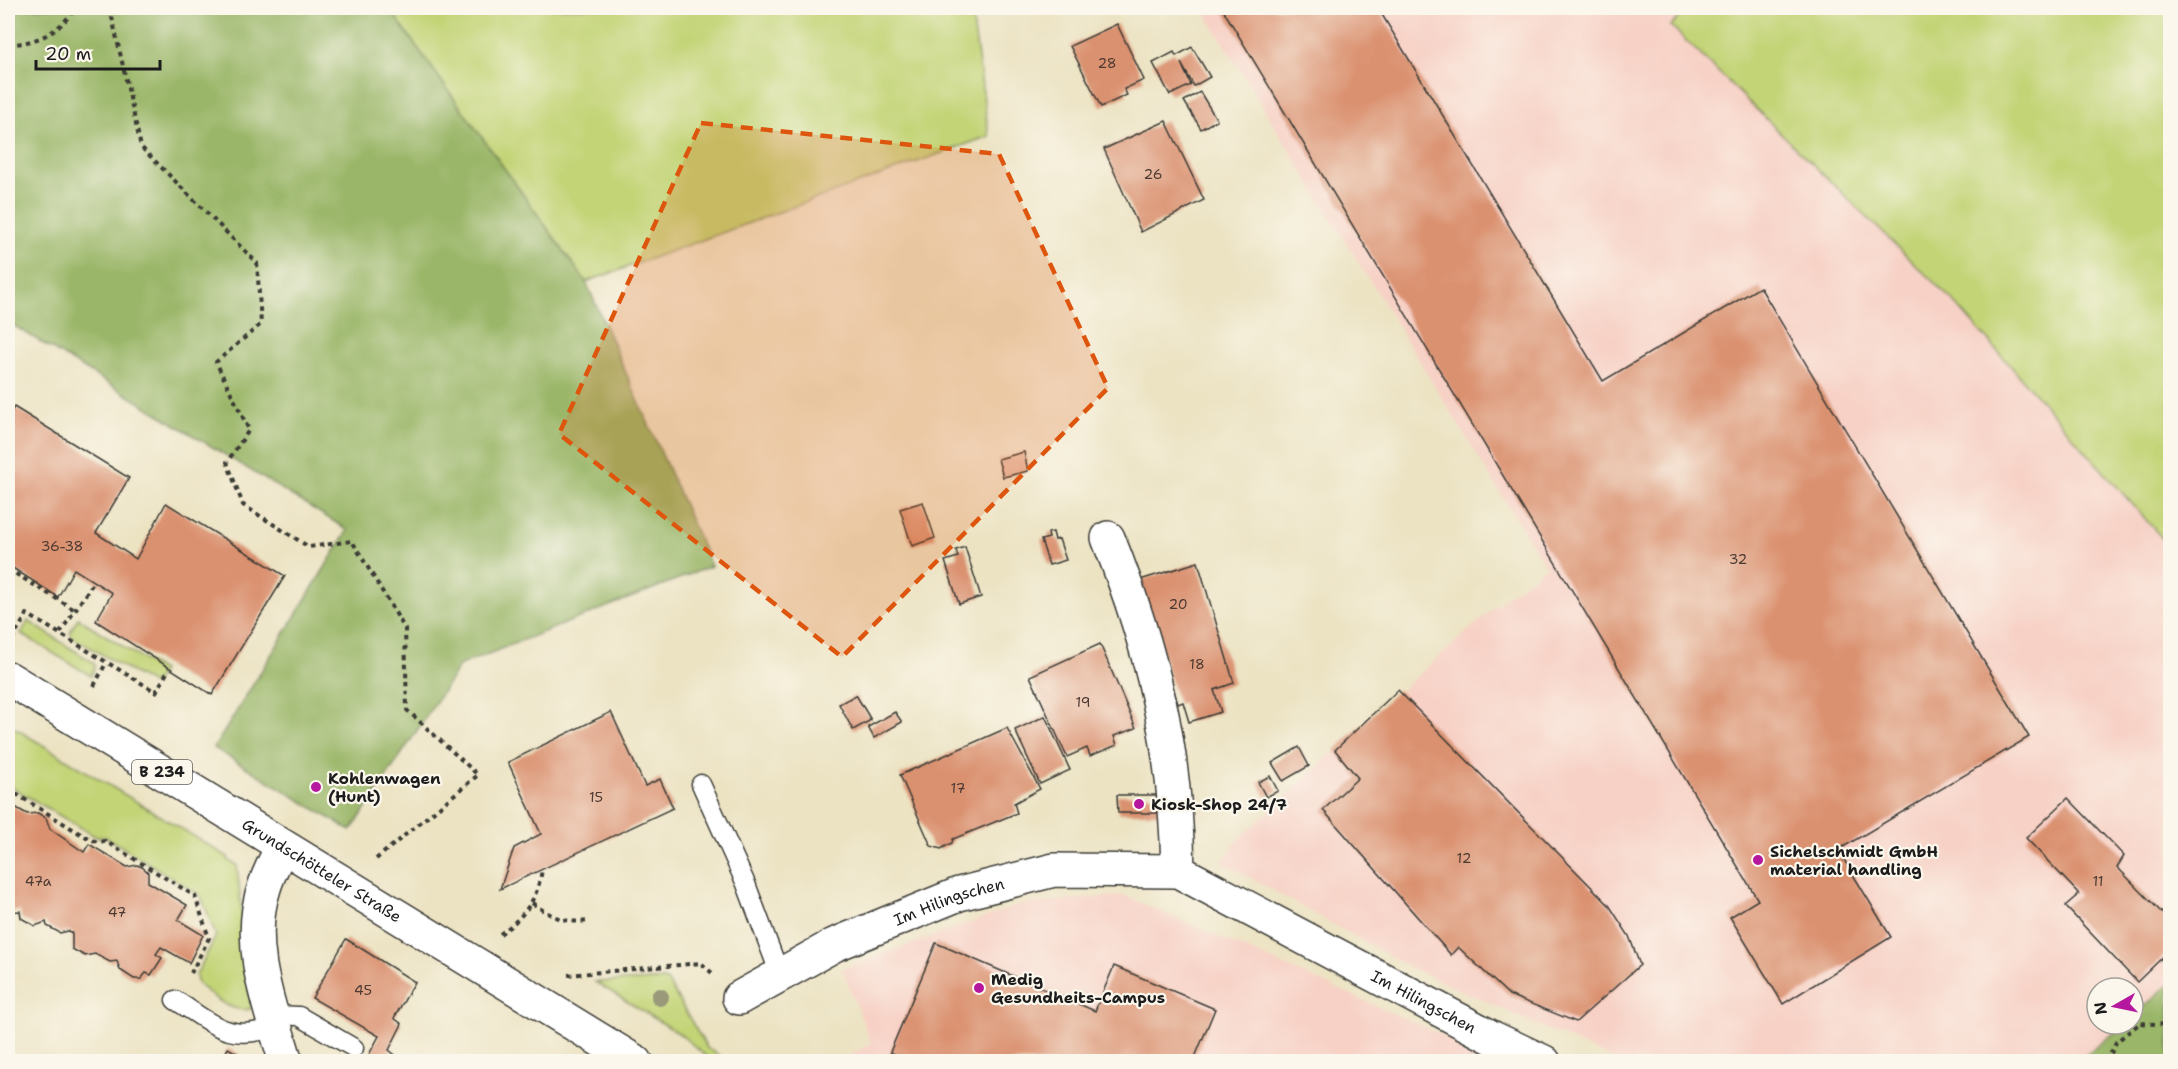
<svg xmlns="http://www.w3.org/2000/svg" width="2178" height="1069" font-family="'Shantell Sans',sans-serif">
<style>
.built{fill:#f7d1c6}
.green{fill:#c3d477;stroke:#70784a;stroke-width:1.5}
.forest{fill:#9ab668;stroke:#5b6942;stroke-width:1.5}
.building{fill:#da9170}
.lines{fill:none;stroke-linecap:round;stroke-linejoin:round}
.lane-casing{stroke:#3b3a35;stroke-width:21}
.street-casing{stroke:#3b3a35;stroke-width:36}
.primary-casing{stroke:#3b3a35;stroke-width:36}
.path{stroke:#3b3a35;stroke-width:4;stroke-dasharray:4.5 4.5;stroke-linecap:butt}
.lane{stroke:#fff;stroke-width:18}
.street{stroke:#fff;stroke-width:33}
.primary{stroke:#fff;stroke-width:33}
.tree{fill:#9a9979}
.marked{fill:#de560d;fill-opacity:0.2;stroke:#de560d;stroke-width:4.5;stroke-dasharray:12 8;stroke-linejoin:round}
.poi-dot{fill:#b5179e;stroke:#fbf7ec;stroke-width:2}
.labels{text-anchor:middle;stroke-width:4.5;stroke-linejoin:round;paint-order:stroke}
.number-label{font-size:14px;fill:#4c3931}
.shield{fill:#fbf7ec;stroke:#5f5e5a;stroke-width:1.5}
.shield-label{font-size:15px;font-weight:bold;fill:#1c1c1c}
.poi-label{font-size:16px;font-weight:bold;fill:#1c1c1c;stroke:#fbf7ec;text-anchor:start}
.street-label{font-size:16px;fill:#1c1c1c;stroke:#fbf7ec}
</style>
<rect width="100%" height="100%" fill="#fbf7ec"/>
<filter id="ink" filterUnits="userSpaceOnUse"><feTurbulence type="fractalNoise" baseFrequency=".0167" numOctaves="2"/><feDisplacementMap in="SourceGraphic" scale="12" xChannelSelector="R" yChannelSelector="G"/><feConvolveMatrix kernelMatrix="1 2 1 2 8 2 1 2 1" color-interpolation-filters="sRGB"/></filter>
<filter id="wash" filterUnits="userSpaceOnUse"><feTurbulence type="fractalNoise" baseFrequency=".008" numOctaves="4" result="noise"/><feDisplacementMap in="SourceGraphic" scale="24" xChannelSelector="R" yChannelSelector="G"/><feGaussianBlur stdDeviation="1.35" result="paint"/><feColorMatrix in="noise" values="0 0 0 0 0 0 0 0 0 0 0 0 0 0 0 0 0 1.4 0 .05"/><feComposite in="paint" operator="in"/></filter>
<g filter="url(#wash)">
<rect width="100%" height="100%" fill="#ece3c3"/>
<g class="built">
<path d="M1202,8H1686L1671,25L1956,304L2170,547V983L2133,1017V988H2097V1024H2126L2077,1061H1618L1411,968L1222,862L1239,839L1405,687L1506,597L1546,567Z"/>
<path d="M1123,895L1488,1055L1482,1062H839L871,1043L842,969L1019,905Z"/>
</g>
<g class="green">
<path d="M389,8H971L989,136L586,282Z"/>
<path d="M1686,8H2170V547L1956,304L1671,26Z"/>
<path d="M78,618L162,671L154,685L72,637L70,632Z"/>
<path d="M28,621L94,663L95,667L91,676L21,634Z"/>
<path d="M8,724L228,857L229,861L237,865L251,1009C231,1014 211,995 197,983L196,975L216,936L201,896L106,837H96L8,785Z"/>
<path d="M664,980L668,982L707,1048L728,1061H712L680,1034L595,982Z"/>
</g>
<g class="forest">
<path d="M8,8H389L586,282L711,566L460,665L351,831L214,748L348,530L8,322Z"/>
<path d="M2170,983V1061H2077L2126,1024H2133V1017Z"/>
</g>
<g id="blocks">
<g class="building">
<path d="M1222,8H1378L1603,381L1760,287L2029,737L1838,850L1891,937L1783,1004L1730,917L1758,900Z"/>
<path d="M1117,24L1144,80L1124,89L1127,95L1101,107L1070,46Z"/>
<path d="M1192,47L1210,77L1194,86L1181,63L1191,85L1170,95L1153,63L1174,52L1176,56Z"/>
<path d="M1200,92L1217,120L1201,129L1184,101Z"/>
<path d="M1166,121L1204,200L1141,232L1104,149Z"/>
<path d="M14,407L129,478L96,533L136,559L166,503L285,576L212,695L96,621L112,593L74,569L58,597L8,565V417Z"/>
<path d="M1024,452L1028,471L1003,477L998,459Z"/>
<path d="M923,502L935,538L912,546L900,509Z"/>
<path d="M1053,532L1055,540L1059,539L1066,560L1049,565L1041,540L1049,538L1048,533Z"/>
<path d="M965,547L981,597L959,604L945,561L958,557L956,550Z"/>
<path d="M1198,562L1234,683L1214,690L1221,712L1189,722L1183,702L1178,704L1140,580Z"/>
<path d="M1100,644L1136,728L1114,736L1117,745L1090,756L1087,748L1067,757L1030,676Z"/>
<path d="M1398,690L1609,905L1629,936L1640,965L1576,1022L1509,995L1458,947L1451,955L1323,810L1358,778L1335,750Z"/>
<path d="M856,695L871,720L853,730L839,704Z"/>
<path d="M611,712L645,786L660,779L673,808L500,889L514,848L541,834L508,762Z"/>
<path d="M895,712L902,722L874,738L868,727Z"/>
<path d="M1045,716L1070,770L1040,784L1015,730Z"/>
<path d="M1007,728L1040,789L1014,803L1017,813L953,839L952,843L941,849L931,846L900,775Z"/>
<path d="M1299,747L1309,766L1283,781L1272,763Z"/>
<path d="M1270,776L1278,791L1266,797L1258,782Z"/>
<path d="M1117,795H1160V813H1118Z"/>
<path d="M2068,798L2124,856L2117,867L2163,914L2170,907V950L2137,982L2065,906L2079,894L2026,838Z"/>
<path d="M8,803L27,814L38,813L46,818L50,829L84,852L89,844L127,867L137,865L142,867L148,872V882L187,905L178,920L203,935L189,963L161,947L156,954L162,958L151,975L146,973L141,979H134L120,970L117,961L110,962L95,954L85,956L72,949V933L68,931L60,933L47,926L46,922L35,926L21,918L20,911L8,912Z"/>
<path d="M346,939L415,982L394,1018L402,1024L389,1050L404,1062H365L379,1036L312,998Z"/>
<path d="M936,943L1095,1011L1114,966L1215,1009L1193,1062H911L890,1052Z"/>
<path d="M228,1048L252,1062H221Z"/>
</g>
</g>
</g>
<g filter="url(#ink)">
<use href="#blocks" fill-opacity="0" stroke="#3b3a35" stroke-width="1.5"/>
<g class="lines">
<g class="lane-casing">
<g id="lane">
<path d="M701,784L746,884L780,975"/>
<path d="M175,1000C214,1024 229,1044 276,1026"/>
<path d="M273,1015L299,1016L354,1048"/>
</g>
</g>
<g class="street-casing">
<g id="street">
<path d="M1108,538C1153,651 1176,749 1178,871"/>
<path d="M282,846C276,860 268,874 264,888C245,945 270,1008 286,1062"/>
<path id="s1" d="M739,998L834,945L959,894L1054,870L1178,871L1493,1038L1544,1062"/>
</g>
</g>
<g class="primary-casing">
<g id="primary">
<path id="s2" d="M8,678L636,1062"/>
</g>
</g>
<g class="path">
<path d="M110,8L141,147L257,263L261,324L216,362L249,430L227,462L243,505L309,547L352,541L405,629L407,710L478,775L376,859"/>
<path d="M8,45C37,42 58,34 75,8"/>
<path d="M8,569L75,610"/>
<path d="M60,633L93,583"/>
<path d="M12,640L27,614L156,692L169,669"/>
<path d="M94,686L106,663"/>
<path d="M8,789L84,836L97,842L105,841L195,896L209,938L191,973"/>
<path d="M532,903C551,916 565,924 588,921"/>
<path d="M500,934C524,917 538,899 542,869"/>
<path d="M568,975L701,963L712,973"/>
<path d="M2107,1062L2116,1042L2140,1023L2170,1025"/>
</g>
<use href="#lane" class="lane"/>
<use href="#street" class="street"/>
<use href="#primary" class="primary"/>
</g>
<circle class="tree" cx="660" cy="997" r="9"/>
</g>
<path class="marked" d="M701,123L999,154L1108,388L842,657L559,434Z"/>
<g class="poi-dot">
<circle cx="316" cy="787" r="6"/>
<circle cx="1139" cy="804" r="6"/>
<circle cx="1758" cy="860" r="6"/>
<circle cx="979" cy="988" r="6"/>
</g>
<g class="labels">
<g class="number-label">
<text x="1107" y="68">28</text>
<text x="1153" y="179">26</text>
<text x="62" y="551">36-38</text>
<text x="1738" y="564">32</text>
<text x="1178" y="609">20</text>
<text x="1197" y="669">18</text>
<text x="1083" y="707">19</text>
<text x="958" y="793">17</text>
<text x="596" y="802">15</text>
<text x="1464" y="863">12</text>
<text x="38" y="886">47a</text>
<text x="2098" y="886">11</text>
<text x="117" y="917">47</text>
<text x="363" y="995">45</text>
</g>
<rect class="shield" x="132" y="760" width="60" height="24" rx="4.5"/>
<g class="shield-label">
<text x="162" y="777">B 234</text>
</g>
<g class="poi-label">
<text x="328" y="784">Kohlenwagen<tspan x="328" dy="18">(Hunt)</tspan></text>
<text x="1151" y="810">Kiosk-Shop 24/7</text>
<text x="1770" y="857">Sichelschmidt GmbH<tspan x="1770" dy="18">material handling</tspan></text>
<text x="991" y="985">Medig<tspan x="991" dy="18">Gesundheits-Campus</tspan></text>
</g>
<g class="street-label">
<text dy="6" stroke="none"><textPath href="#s2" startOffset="368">Grundschötteler Straße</textPath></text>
<text dy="6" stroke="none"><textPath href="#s1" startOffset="232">Im Hilingschen</textPath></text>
<text dy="6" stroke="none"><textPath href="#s1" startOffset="744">Im Hilingschen</textPath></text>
</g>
</g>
<rect width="2178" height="1069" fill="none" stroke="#fbf7ec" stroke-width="30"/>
<g transform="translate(2115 1006) rotate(261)"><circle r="28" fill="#fbf7ec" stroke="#a29f99" stroke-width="1.5"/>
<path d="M0-4.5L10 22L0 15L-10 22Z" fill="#b5179e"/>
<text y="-9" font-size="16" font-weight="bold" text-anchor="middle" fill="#1c1c1c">N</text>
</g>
<path d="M36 60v9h124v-9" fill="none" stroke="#1c1c1c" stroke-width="3"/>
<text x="45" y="60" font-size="18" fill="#1c1c1c" stroke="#fbf7ec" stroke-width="4.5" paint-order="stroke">20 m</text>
</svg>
